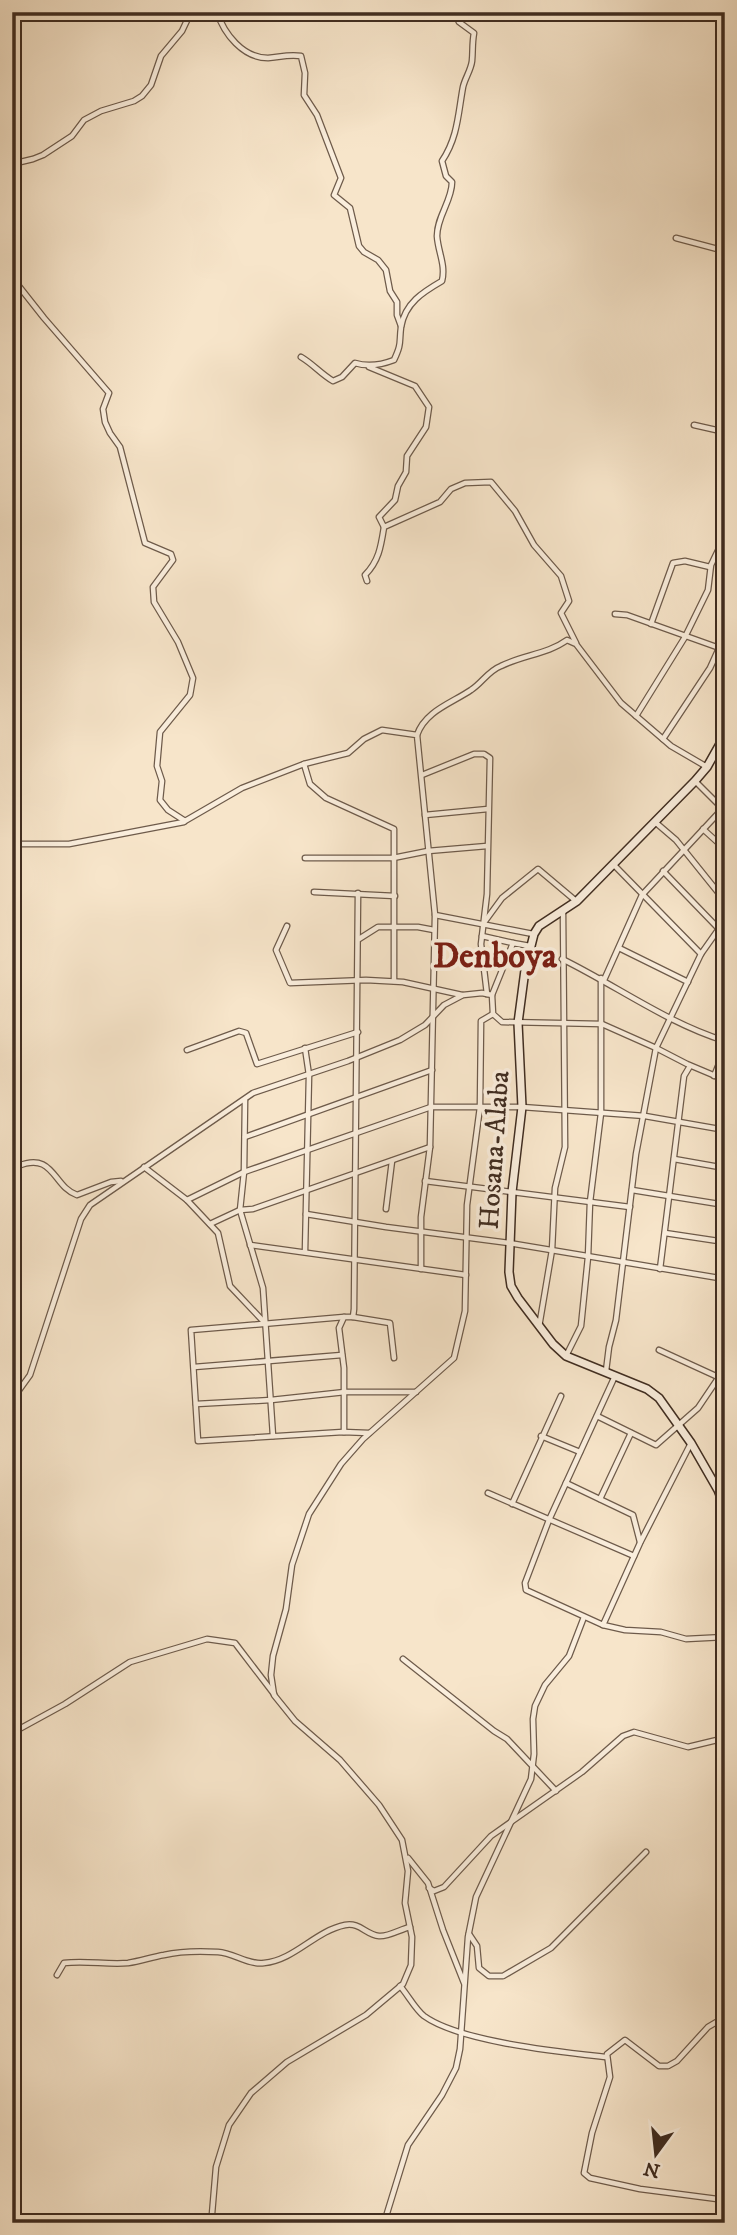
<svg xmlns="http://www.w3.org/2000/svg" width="737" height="2235" font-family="'IM FELL DW Pica',serif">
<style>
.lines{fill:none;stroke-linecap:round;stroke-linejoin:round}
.minor-casing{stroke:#6e5b4b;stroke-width:7}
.secondary-casing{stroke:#402d21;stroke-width:10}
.minor{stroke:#faeedd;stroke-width:4.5}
.secondary{stroke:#faeedd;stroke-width:7}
.labels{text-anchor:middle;stroke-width:7;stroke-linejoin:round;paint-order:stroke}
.street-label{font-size:28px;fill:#402d21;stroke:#faeedd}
.district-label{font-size:35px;font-weight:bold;fill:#7a1f14;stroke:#faeedd}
</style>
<rect width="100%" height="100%" fill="#f7e5ca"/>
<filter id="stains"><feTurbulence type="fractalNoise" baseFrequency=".00286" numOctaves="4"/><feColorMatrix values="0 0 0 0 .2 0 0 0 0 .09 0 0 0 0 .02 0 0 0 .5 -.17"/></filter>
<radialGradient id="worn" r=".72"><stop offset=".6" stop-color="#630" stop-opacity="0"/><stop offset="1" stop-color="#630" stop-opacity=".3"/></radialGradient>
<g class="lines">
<g class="minor-casing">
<g id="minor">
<path d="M217,12C224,34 243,58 268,58C280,57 289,54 301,56L305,73L304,95L317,115L341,178L334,195L350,208L359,246L364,252L378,260L386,270L390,291L397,302V315L401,326"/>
<path d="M12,164L33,159L43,155L72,136L84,120L101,111L134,101L142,96L151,85L161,56L182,31L191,12"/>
<path d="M676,238L725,251"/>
<path d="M12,272L14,280L44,318L109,393L103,409L105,422L110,433L120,447L145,543L171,554L173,560L153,587L154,602L178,642L193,678L190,695L160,732L157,766L162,781L160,800L168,810L185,821L242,788L304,764L348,753L364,739L382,730L417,735L435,915L533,934"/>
<path d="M301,357C313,364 321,374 333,381L342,377L355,363C368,367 381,365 394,360C402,343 399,343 401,327C405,303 423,292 442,281C446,265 438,252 437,236C437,216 452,201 452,182L446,176L442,161C458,137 458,114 463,87C465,78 471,70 472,61C473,51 472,44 474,33L459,22L454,12"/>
<path d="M369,367L415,386L429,407L426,427L407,456L406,472L398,486L395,500L379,517L384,527"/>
<path d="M694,425L725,432"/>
<path d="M367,581L365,575C379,561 381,546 384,527L440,502L451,489L465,483L491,482L515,511L534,545L561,576L569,601L561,613L576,643"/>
<path d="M615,614L627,615L725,650"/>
<path d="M651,624L673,563L685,561L710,567"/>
<path d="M636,716L685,637L708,590L711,565L725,536"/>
<path d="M417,735C425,711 452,703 471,690C482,683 488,671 501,666C523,655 548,654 567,640L576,644L621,703L671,746L707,767"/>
<path d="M663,739L710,668L725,635"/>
<path d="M724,751L725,752"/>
<path d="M304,764L310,784L326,798L394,829V981"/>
<path d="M422,775L474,754H484L490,758L487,894L481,944L487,994"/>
<path d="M695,781L725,811"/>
<path d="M425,815L488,809"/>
<path d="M655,822L676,840L725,901"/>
<path d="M703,829L725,849"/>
<path d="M12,844H69L184,822"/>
<path d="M305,858H393L428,851L487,846"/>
<path d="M614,865L701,954"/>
<path d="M663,871L718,928"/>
<path d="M314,892L395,896"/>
<path d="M483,924L502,898L538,869L576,901"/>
<path d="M287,926L276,950L290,983L366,980L403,982L462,995"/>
<path d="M482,936L513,943"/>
<path d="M359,939L378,927H418L434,930"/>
<path d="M619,948L688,982"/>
<path d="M562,959C617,986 667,1023 725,1041"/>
<path d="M604,980L642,895L725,806"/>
<path d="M492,995L513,943L530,946"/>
<path d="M305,1048L309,1075L305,1252"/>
<path d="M187,1050L239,1031L246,1033L257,1064L358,1032"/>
<path d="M714,1076L725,1049"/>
<path d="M245,1100L244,1172L240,1210L263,1288L273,1436"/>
<path d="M245,1137L432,1070"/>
<path d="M674,1159L725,1168"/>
<path d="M18,1166C54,1151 53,1187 77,1195L111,1182L121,1181"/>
<path d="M144,1167L187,1200L218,1233L230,1286L265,1323"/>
<path d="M425,1181L630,1207"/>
<path d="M632,1190L725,1205"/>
<path d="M187,1200L244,1172L431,1107H522L645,1116L725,1130"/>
<path d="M386,1209L392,1161"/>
<path d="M306,1214L386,1227L509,1243L725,1279"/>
<path d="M210,1224L240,1210L253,1209L430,1147"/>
<path d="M665,1233L725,1242"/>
<path d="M250,1245L466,1275"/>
<path d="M421,1269V1217L430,1147L435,915"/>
<path d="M660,1269L684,1076L690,1066"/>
<path d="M344,1317L191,1330L198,1441L343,1432L369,1433"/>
<path d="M353,1317L390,1323L394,1358"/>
<path d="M539,1327L552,1250L555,1188L565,1147L563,911"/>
<path d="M659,1350L718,1377"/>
<path d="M566,1356L581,1326L588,1257L590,1202L601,1113V978"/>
<path d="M194,1367L342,1355"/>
<path d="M606,1371L609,1347L616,1320L636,1154L656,1048L701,954L725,920"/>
<path d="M615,1376L549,1520L525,1583L526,1590L603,1625L640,1543L691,1443"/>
<path d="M12,1400L30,1375L81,1219L90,1205L253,1093L348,1061L400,1040L425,1025L444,1005L463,995L482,993L492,995L493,1014L502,1022L602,1024L656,1048L687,1064L725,1080"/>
<path d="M196,1404L271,1400L345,1392H416"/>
<path d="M597,1416L656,1445L698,1408L725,1368"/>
<path d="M344,1432V1368L339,1328L344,1317H353L354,1309L358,893"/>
<path d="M541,1436L580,1452"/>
<path d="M566,1483L633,1515L640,1542"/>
<path d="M488,1493L634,1556"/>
<path d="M600,1499L631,1433"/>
<path d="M512,1504L561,1396"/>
<path d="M603,1625L625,1630L661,1632L686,1639L725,1637"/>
<path d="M403,1659L494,1731L507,1739L556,1791"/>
<path d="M12,1733L65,1704L130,1662L207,1639L235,1643L274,1694"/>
<path d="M717,1740L725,1749"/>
<path d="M408,1858L428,1883L443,1930L464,1983"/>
<path d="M429,1888L434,1891L444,1887L491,1836L582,1772L623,1736L634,1732L688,1747L717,1740L725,1733"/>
<path d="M469,1934L477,1946L479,1968L489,1976H503L551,1948L646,1852"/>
<path d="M57,1975L64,1963C85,1960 107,1965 128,1963C141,1961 152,1957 164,1955C181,1951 201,1951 218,1952C234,1953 248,1965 264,1963C295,1960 315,1931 345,1925C360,1922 366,1935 379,1936C388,1937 401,1929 410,1927"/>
<path d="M400,1986C408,1995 415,2009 424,2016C460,2042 561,2052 606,2057"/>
<path d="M725,2017L708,2027L677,2061L668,2066H659L625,2040L607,2054L610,2077L592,2133L584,2173L590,2178L640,2189L725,2200"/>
<path d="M214,2223L212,2214L216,2167L229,2125L251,2093L287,2062L366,2015L403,1984L411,1965L412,1937L405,1903L408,1871L402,1840L379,1805L340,1760L295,1721L274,1695L271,1675L273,1656L286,1609L292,1565L309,1514L341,1464L363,1439L454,1358L465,1311L467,1205L480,1107L481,1021L493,1014"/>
<path d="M384,2223L408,2145L442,2095L456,2068L460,2049L468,1937L476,1897L531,1779L534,1754L533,1719L535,1706L545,1685L569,1656L584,1617"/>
</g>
</g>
<g class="secondary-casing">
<path id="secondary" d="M725,735L707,767L695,781L577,901L539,926L534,934L525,970L518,1023L522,1107L512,1192L509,1272L511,1286L518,1298L553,1344L566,1356L647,1389L659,1398L691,1443L718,1490L725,1508"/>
</g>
<use href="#minor" class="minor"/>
<use href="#secondary" class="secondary"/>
</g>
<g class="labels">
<g class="street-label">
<text transform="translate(493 1150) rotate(-86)" y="10">Hosana-Alaba</text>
</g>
<g class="district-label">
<text x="495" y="967">Denboya</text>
</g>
</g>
<rect width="737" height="2235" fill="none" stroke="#f7e5ca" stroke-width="42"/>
<rect x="14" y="14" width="709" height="2207" fill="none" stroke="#402d21" stroke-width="3.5"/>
<rect x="21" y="21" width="695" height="2193" fill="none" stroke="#402d21" stroke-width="2"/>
<g transform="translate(656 2154) rotate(195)" stroke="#faeedd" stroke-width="5" paint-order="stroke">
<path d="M0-5L12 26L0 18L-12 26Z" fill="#402d21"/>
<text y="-10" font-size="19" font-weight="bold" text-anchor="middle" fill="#402d21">N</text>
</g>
<rect width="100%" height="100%" filter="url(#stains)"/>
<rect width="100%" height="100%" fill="url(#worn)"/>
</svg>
